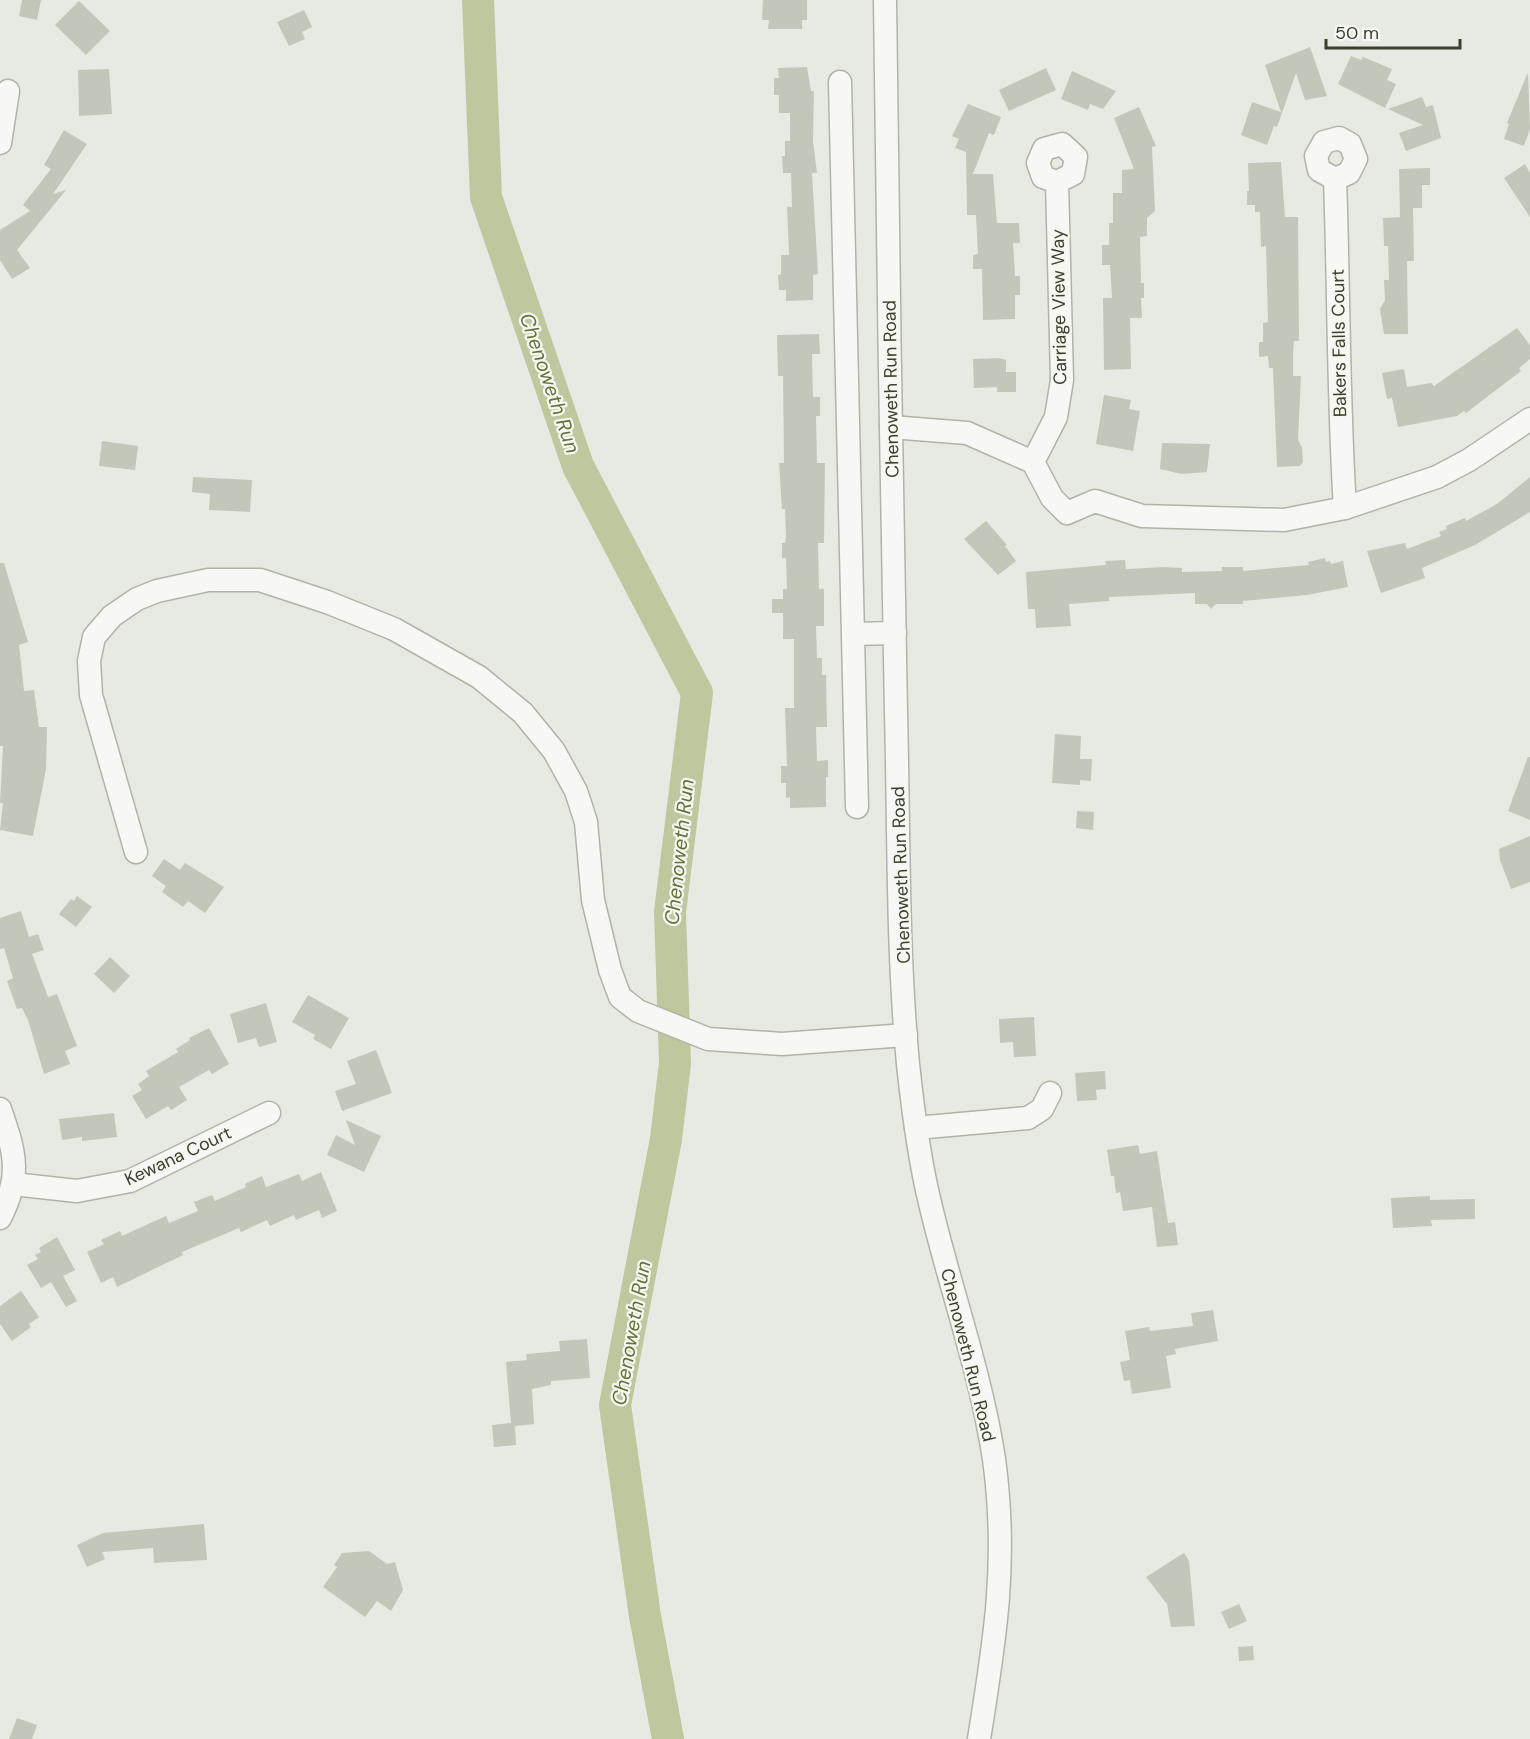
<svg xmlns="http://www.w3.org/2000/svg" width="1530" height="1739" font-family="'DM Sans',sans-serif">
<style>
.lines{fill:none;stroke-linecap:round;stroke-linejoin:round}
.river{stroke:#bec89f;stroke-width:32}
.building{fill:#c2c7ba}
.minor-casing{stroke:#afb4a7;stroke-width:25}
.minor{stroke:#f7f8f5;stroke-width:22}
.labels{text-anchor:middle;stroke-width:4.5;stroke-linejoin:round;paint-order:stroke}
.street-label{font-size:18px;fill:#39412b;stroke:#f6f7f2}
.water-label{font-size:20px;font-style:italic;fill:#627337;stroke:#f6f7f2}
</style>
<rect width="100%" height="100%" fill="#e7eae2"/>
<g class="lines">
<path class="river" d="M478,0L486,197L578,466L697,693L670,912L675,1063L666,1139L615,1405L645,1616L668,1739"/>
</g>
<g class="building">
<path d="M22,0H41L37,20L19,16Z"/>
<path d="M763,0H807V20H802V29H768L769,20H762Z"/>
<path d="M79,1L110,31L86,55L55,25Z"/>
<path d="M304,10L312,27L302,32L305,39L289,46L277,22Z"/>
<path d="M1310,47L1327,96L1305,100L1296,73L1277,127L1274,126L1267,145L1241,135L1252,102L1281,112L1265,65Z"/>
<path d="M1351,56L1361,60L1363,57L1392,69L1387,80L1396,84L1385,108L1338,84Z"/>
<path d="M807,67L811,91H814L813,141L817,173H812L818,274L813,275V300L786,301V290H779L778,275L781,274V255H789L787,207H792L791,173H783L782,156H785V141H790V113H779V95H774V78H779L778,68Z"/>
<path d="M1046,68L1056,90L1009,111L999,90Z"/>
<path d="M109,69L112,114L79,116L78,70Z"/>
<path d="M1072,71L1116,91L1103,109L1090,104L1088,110L1061,99Z"/>
<path d="M1528,72L1530,129L1524,146L1504,139L1509,124L1507,123Z"/>
<path d="M1422,97L1426,107L1433,105L1441,138L1406,151L1399,133L1423,125L1388,109Z"/>
<path d="M968,104L1001,117L994,135L989,133L973,174H993L997,223H1019L1020,243H1013L1015,276H1020V295H1015V319L983,320L982,269H973V255L978,254L976,215H967L966,152L955,148L959,139L952,136Z"/>
<path d="M1139,107L1156,146L1152,147L1155,211L1147,218V236L1140,237L1141,283H1144V298H1141L1142,318H1130L1131,369L1104,370L1103,298H1112L1110,265H1102V245H1109V223H1113V193H1122V170L1134,169L1114,118Z"/>
<path d="M64,130L87,144L53,194L66,190L17,250L30,268L12,279L0,260V230L30,211L23,205L51,169L44,165Z"/>
<path d="M1281,162L1285,217H1298L1299,341H1294L1293,354V376H1301L1298,439L1302,448L1303,462L1300,466L1277,467L1273,368H1269L1268,356L1259,357V342H1263V323L1268,322L1266,246L1261,247L1260,212H1255V205H1247V191H1249L1248,163Z"/>
<path d="M1525,164L1530,173V217L1504,178Z"/>
<path d="M1430,168V185H1422V208H1413L1414,261H1407L1408,334H1384L1380,309L1385,300L1384,280H1389L1388,246H1384L1383,218L1400,217L1399,169Z"/>
<path d="M1517,328L1530,345V359L1519,368L1521,371L1466,413L1464,411L1457,416L1398,427L1392,398L1387,399L1382,373L1404,369L1407,387L1431,383L1434,386Z"/>
<path d="M819,334L820,354H812L813,397H820V416H816L817,463H825L824,543H818L819,589H824V626H816L817,658H822V675H826L827,727H816L817,761L828,760V777H826V807L790,808V797L786,798V783H781V766H787L785,708H794V639H783V613H772V599H783V589H787L786,558H782V543H785L786,536L785,509H782L779,463H784L783,376H778L777,335Z"/>
<path d="M999,358L1006,360V372H1016V392H997V387L974,388L973,359Z"/>
<path d="M1104,395L1131,400L1129,409L1140,411L1133,451L1096,444Z"/>
<path d="M102,441L138,446L135,470L99,466Z"/>
<path d="M1162,443L1210,444L1207,472L1181,474L1160,469Z"/>
<path d="M193,477L252,480L250,512L209,510L210,494L192,492Z"/>
<path d="M1530,477V512L1475,545L1422,568L1425,578L1381,593L1367,551L1405,543L1407,549L1441,536L1439,532L1447,529L1446,526L1465,518L1466,521L1497,504Z"/>
<path d="M986,521L1007,545L1005,546L1016,561L998,575L964,539Z"/>
<path d="M1325,558L1326,562L1330,561L1331,564L1343,561L1348,587L1307,595L1243,601V604H1216L1211,609L1207,604H1195V593L1109,597V601L1069,604L1071,626L1036,628L1035,609H1028L1026,572L1106,565L1105,561L1125,560L1126,569L1164,567L1182,568V572L1222,571V567H1243V571L1309,565L1308,562Z"/>
<path d="M0,563H4L28,642L19,645L24,691L34,690L39,727H47L46,769L33,836L0,830L3,803H0L3,746H0Z"/>
<path d="M1055,734L1081,736L1080,759H1092L1091,781L1080,780V785L1052,783Z"/>
<path d="M1528,757H1530V820L1508,811Z"/>
<path d="M1077,811L1094,812L1093,830L1076,828Z"/>
<path d="M1530,836V882L1511,889L1500,860L1499,849Z"/>
<path d="M164,859L180,870L185,863L224,887L205,913L188,901L183,907L162,892L166,886L152,876Z"/>
<path d="M77,896L92,907L76,927L59,914L71,899L74,901Z"/>
<path d="M21,911L29,937L38,934L44,950L32,954L48,997L57,994L77,1046L65,1051L70,1064L44,1074L28,1020L22,1008L17,1009L7,981L13,978L4,948L0,949V918Z"/>
<path d="M110,957L130,976L114,993L94,974Z"/>
<path d="M308,995L349,1018L331,1049L313,1039L315,1035L292,1022Z"/>
<path d="M266,1003L277,1042L259,1047L256,1038L238,1043L230,1014Z"/>
<path d="M1034,1017L1036,1056L1014,1057L1013,1042L1000,1043L999,1019Z"/>
<path d="M209,1028L229,1064L212,1074L209,1070L179,1087L187,1100L171,1110L168,1106L146,1119L132,1096L142,1090L138,1084L149,1076L146,1071L178,1052L176,1049L190,1040L189,1038Z"/>
<path d="M376,1050L392,1093L342,1111L335,1091L356,1084L347,1061Z"/>
<path d="M1105,1071L1106,1089L1096,1090L1097,1100L1077,1101L1075,1073Z"/>
<path d="M114,1113L117,1137L82,1141V1137L62,1140L59,1119Z"/>
<path d="M346,1120L381,1136L364,1172L327,1155L336,1135L355,1145Z"/>
<path d="M1138,1145L1140,1154L1157,1151L1168,1223L1175,1222L1178,1245L1157,1247L1152,1207L1123,1211L1120,1192L1116,1193L1114,1176H1111L1107,1150Z"/>
<path d="M321,1172L337,1211L322,1218L319,1210L296,1220L294,1215L270,1226L267,1220L241,1232L239,1228L182,1252L183,1255L117,1287L113,1277L101,1283L87,1252L104,1244L101,1240L120,1231L122,1236L166,1216L169,1223L198,1211L194,1202L212,1195L215,1201L246,1187L245,1184L262,1176L266,1187L299,1174L302,1181Z"/>
<path d="M1430,1196V1200L1475,1199V1219L1431,1220L1432,1226L1393,1228L1391,1198Z"/>
<path d="M57,1237L75,1270L63,1276L77,1301L66,1307L51,1282L41,1288L27,1265L38,1259L35,1255L41,1252L39,1248Z"/>
<path d="M21,1291L39,1317L29,1324L31,1327L12,1341L0,1324V1306Z"/>
<path d="M1213,1310L1218,1341L1175,1349L1176,1354L1166,1356L1171,1388L1132,1394L1130,1380L1124,1381L1120,1362L1130,1360L1125,1331L1149,1327L1150,1331L1193,1326L1191,1313Z"/>
<path d="M587,1339L590,1378L551,1381V1385L532,1389L534,1424L515,1426L516,1445L494,1447L492,1425L511,1423L506,1362L527,1360L526,1354L560,1351L559,1341Z"/>
<path d="M204,1524L207,1560L154,1563L153,1548L102,1552L105,1559L87,1567L77,1545L103,1533Z"/>
<path d="M369,1551L387,1564L395,1562L403,1590L391,1611L377,1601L365,1617L323,1587L337,1567L334,1565L342,1553Z"/>
<path d="M1184,1553L1189,1561L1195,1626L1171,1627L1167,1604L1146,1577Z"/>
<path d="M1239,1604L1247,1621L1229,1629L1221,1612Z"/>
<path d="M1253,1646L1254,1660L1239,1661L1238,1647Z"/>
<path d="M17,1718L37,1725L32,1739H9Z"/>
</g>
<g class="lines">
<g class="minor-casing">
<g id="minor">
<path d="M885,0C888,238 891,475 896,713C899,829 897,948 908,1064C913,1111 919,1158 930,1203C950,1288 981,1373 994,1459C1008,1561 995,1640 979,1739"/>
<path d="M840,82L857,807"/>
<path d="M0,143L8,91"/>
<path d="M1335,179L1319,170L1316,156L1324,142L1339,138L1350,144L1356,159L1349,173L1335,179C1339,289 1338,399 1345,508"/>
<path d="M891,427L967,433L1033,462L1052,498L1067,513L1095,501L1142,516L1284,520L1345,508L1437,477L1469,460L1530,419"/>
<path d="M1033,462L1056,417L1062,380L1057,182L1073,174L1076,157L1062,144L1044,149L1038,163L1043,177L1057,182"/>
<path d="M854,634L895,633"/>
<path d="M136,852L91,695L89,661L94,637L112,616L137,599L157,591L208,580H260L327,602L394,629L479,677L523,713L554,751L576,791L586,822L593,900L610,970L620,997L638,1011L708,1039L782,1044L906,1035"/>
<path d="M0,1109C15,1152 22,1175 0,1218"/>
<path d="M916,1128L1028,1118L1042,1109L1050,1093"/>
<path d="M13,1184L77,1191L130,1181L269,1113"/>
</g>
</g>
<use href="#minor" class="minor"/>
</g>
<g class="labels">
<g class="street-label">
<text transform="translate(1059 307) rotate(-91)" y="6">Carriage View Way</text>
<text transform="translate(1339 343) rotate(-91)" y="6">Bakers Falls Court</text>
<text transform="translate(891 389) rotate(-91)" y="6">Chenoweth Run Road</text>
<text transform="translate(901 875) rotate(-92)" y="6">Chenoweth Run Road</text>
<text transform="translate(178 1156) rotate(-25)" y="6">Kewana Court</text>
<text transform="translate(968 1355) rotate(76)" y="6">Chenoweth Run Road</text>
</g>
<g class="water-label">
<text transform="translate(550 383) rotate(71)" y="7">Chenoweth Run</text>
<text transform="translate(679 852) rotate(-84)" y="7">Chenoweth Run</text>
<text transform="translate(631 1333) rotate(-80)" y="7">Chenoweth Run</text>
</g>
</g>
<path d="M1326 39v9h134v-9" fill="none" stroke="#39412b" stroke-width="3"/>
<text x="1335" y="39" font-size="18" fill="#39412b" stroke="#f6f7f2" stroke-width="4.5" paint-order="stroke">50 m</text>
</svg>
